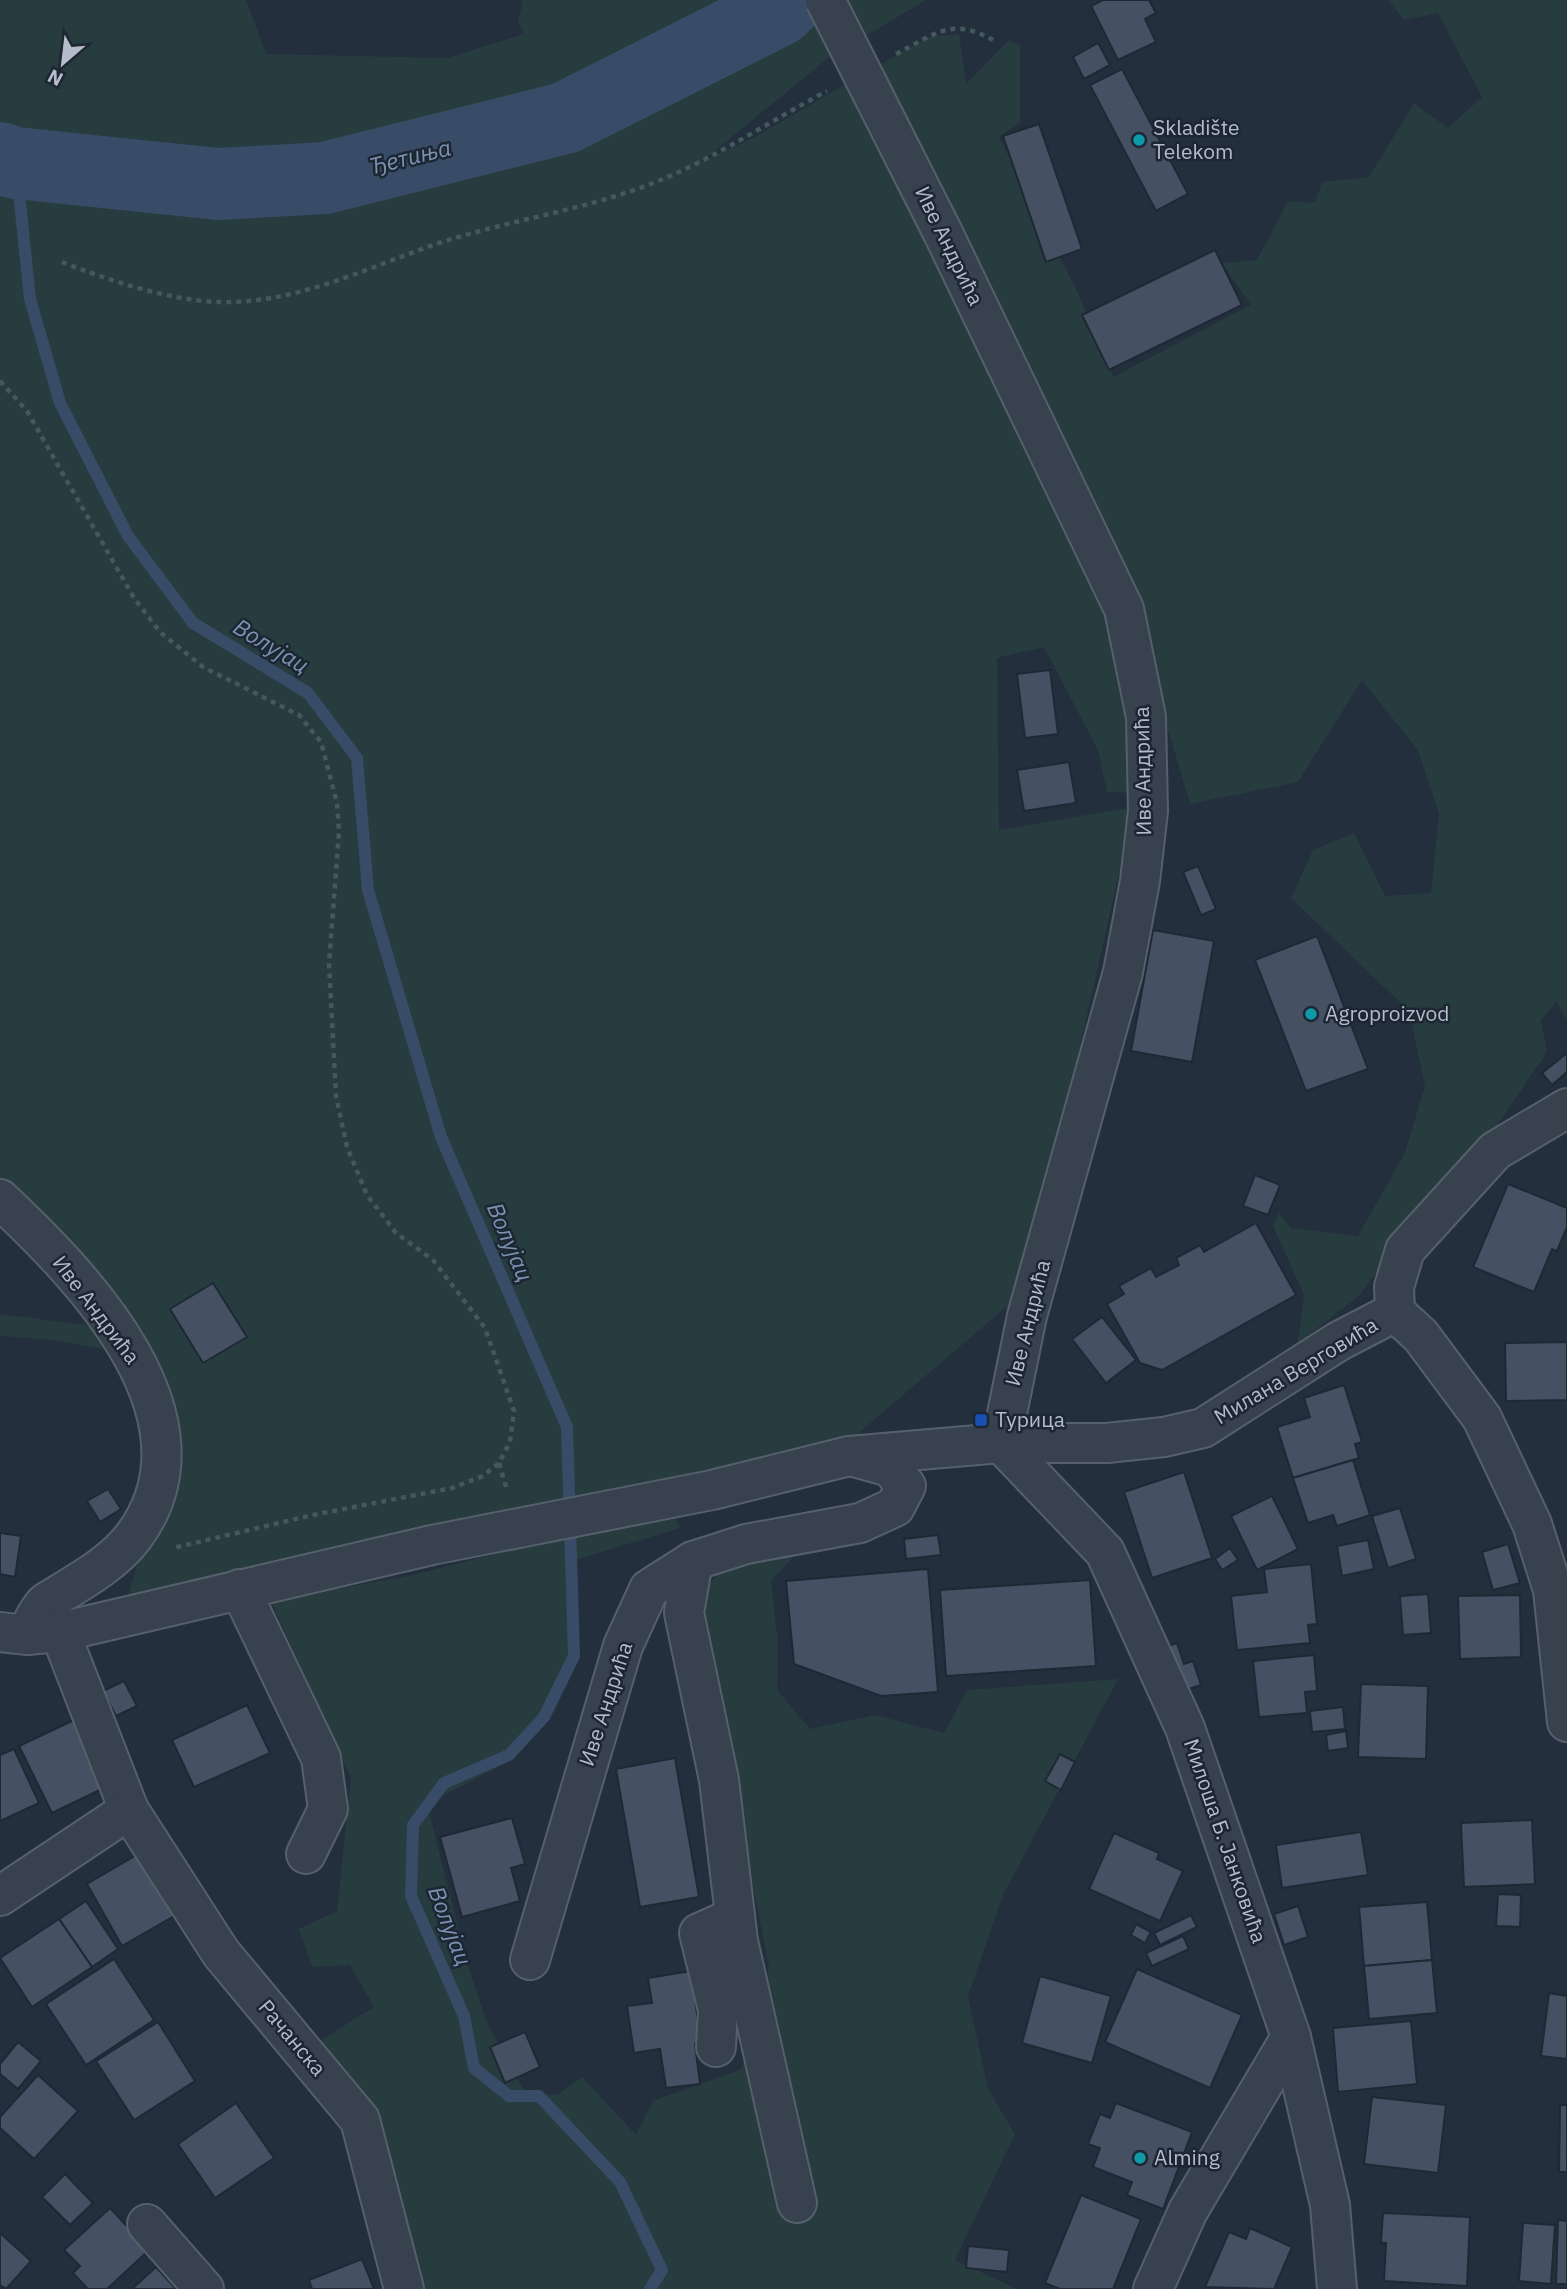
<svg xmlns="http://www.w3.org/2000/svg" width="1567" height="2289" font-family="'IBM Plex Sans',sans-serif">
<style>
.green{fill:#263c3f}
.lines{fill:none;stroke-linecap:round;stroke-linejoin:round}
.stream{stroke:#394c67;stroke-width:12}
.river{stroke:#394c67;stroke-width:72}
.building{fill:#455162;stroke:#1f2835;stroke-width:2}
.minor-casing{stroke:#565f6c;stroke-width:42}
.path{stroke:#44595c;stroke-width:4.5;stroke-dasharray:5 5;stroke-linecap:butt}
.minor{stroke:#38414e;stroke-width:38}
.minor-bridge-casing{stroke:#565f6c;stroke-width:42;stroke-linecap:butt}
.minor-bridge{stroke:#38414e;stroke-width:38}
.culture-dot{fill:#0f9aa8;stroke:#1d2633;stroke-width:2.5}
.transit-dot{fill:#1a4fb4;stroke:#1d2633;stroke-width:2.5}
.labels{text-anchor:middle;stroke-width:5;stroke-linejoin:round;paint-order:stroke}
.poi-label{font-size:21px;fill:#b4bcc9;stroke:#1d2633;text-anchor:start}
.street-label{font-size:21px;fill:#b4bcc9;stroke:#1d2633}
.water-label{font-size:23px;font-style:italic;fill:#7c92b1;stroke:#1d2633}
</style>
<rect width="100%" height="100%" fill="#242f3e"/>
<g class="green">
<path d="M0,0H246L266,54L447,58L524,34L518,21L523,1L518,0H926L827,59L701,162L753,138L928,37L959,34L966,84L1008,41L1020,45V123L999,137L1078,293L1113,377L1251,305L1222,263L1257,260L1288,201L1315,203L1322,182L1369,177L1414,103L1448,128L1482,97L1438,13L1404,20L1388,0H1567V1020L1556,1002L1541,1020L1547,1052L1496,1127L1407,1230L1359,1296L1298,1343L1304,1295L1273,1226L1279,1213L1291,1228L1358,1236L1405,1153L1425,1086L1409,1011L1291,898L1313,850L1354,833L1385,896L1431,893L1439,814L1418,750L1362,680L1298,782L1190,804L1164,716L1108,636L1137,718V793L1107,792L1098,750L1044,647L997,658L999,830L1134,807L1077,1060L1012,1302L854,1437L128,1597L172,1443L148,1356L46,1339L0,1336V1314L94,1326L0,1181Z"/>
<path d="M671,1509L680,1528L575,1560L573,1670L542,1725L502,1765L427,1804L466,1959L486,2020L525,2093L557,2095L582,2077L636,2135L653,2101L742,2069L769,1967L704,1634L703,1591L725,1566L764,1551L793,1557L771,1581L778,1643L777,1690L810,1729L875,1715L944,1733L967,1690L1118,1679L1003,1895L968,1996L988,2089L1015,2134L955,2260L1017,2289H408L315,2044L374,2007L350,1965L312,1967L299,1929L337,1911L351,1778L271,1601L413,1575Z"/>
</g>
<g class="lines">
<path class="stream" d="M16,163L30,299L60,403L128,536L193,623L308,693L357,758L368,890L441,1137L567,1427L574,1656L544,1717L509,1755L444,1783L413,1825L411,1896L464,2016L474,2068L509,2096H539L620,2182L662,2270L650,2289"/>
<path class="river" d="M0,158L16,163L218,184L325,178L565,118L779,10L789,0"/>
</g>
<g class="building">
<path d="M1103,0H1149L1156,13L1145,19L1156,42L1118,60L1091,6Z"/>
<path d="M1098,43L1110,65L1084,79L1073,57Z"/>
<path d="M1122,69L1188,194L1156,211L1090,85Z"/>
<path d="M1039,124L1082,249L1046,262L1003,136Z"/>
<path d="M1215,250L1242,305L1109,370L1082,315Z"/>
<path d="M1050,670L1058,734L1025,738L1017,674Z"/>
<path d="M1069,762L1076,803L1024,811L1017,770Z"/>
<path d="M1198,866L1216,909L1201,915L1183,872Z"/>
<path d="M1153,930L1214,941L1192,1062L1131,1051Z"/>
<path d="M1317,936L1368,1069L1306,1091L1255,960Z"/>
<path d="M1567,1053V1072L1552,1085L1542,1073Z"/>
<path d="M1255,1175L1280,1185L1268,1215L1243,1206Z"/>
<path d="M1508,1184L1567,1208V1227L1557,1251L1552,1249L1534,1292L1473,1267Z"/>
<path d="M1256,1223L1296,1295L1162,1370L1140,1363L1107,1304L1124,1294L1119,1286L1151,1268L1156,1277L1179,1265L1176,1258L1200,1245L1204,1252Z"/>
<path d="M213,1283L247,1337L203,1363L170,1309Z"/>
<path d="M1102,1317L1136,1360L1106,1383L1072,1339Z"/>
<path d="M1567,1342V1400L1506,1401L1505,1343Z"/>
<path d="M1344,1385L1362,1442L1355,1444L1359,1458L1293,1478L1277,1427L1310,1417L1304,1398Z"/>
<path d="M1353,1460L1370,1515L1337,1526L1333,1515L1308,1523L1293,1478Z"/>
<path d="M1184,1472L1212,1558L1152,1578L1124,1492Z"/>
<path d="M108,1489L121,1509L100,1522L87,1501Z"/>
<path d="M1272,1496L1298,1549L1257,1570L1231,1516Z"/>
<path d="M1400,1508L1416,1559L1388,1568L1372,1516Z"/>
<path d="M0,1533L21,1536L15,1577L0,1574Z"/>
<path d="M938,1535L941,1555L906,1559L904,1539Z"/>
<path d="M1368,1540L1374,1569L1342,1576L1337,1546Z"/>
<path d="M1508,1544L1520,1583L1493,1590L1482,1552Z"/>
<path d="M1230,1548L1238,1560L1222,1570L1215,1559Z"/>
<path d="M1311,1564L1317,1624L1308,1625L1310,1643L1237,1650L1231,1596L1267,1592L1264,1569Z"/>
<path d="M928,1569L938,1692L881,1696L794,1664L786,1581Z"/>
<path d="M1090,1580L1096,1666L946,1676L940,1590Z"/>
<path d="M1428,1594L1431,1633L1403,1635L1400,1596Z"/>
<path d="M1520,1595L1521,1657L1460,1659L1458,1596Z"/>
<path d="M1177,1643L1184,1664L1193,1661L1201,1685L1180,1692L1164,1647Z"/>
<path d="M1314,1655L1317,1691L1305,1692L1307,1713L1259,1717L1253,1661Z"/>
<path d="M124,1681L137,1706L116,1716L103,1691Z"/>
<path d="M1361,1684L1428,1686L1426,1759L1358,1757Z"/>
<path d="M247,1705L270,1753L194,1787L172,1740Z"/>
<path d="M1343,1707L1345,1729L1312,1732L1310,1711Z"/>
<path d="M74,1720L106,1787L52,1813L19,1746Z"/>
<path d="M1346,1731L1348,1748L1328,1751L1326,1735Z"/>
<path d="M14,1749L39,1803L0,1821V1755Z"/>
<path d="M1060,1754L1075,1762L1061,1790L1045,1781Z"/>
<path d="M675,1758L699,1897L640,1907L616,1769Z"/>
<path d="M512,1818L525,1864L511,1868L520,1901L462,1917L440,1837Z"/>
<path d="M1532,1820L1535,1884L1464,1887L1461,1823Z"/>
<path d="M1361,1832L1368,1875L1282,1888L1276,1845Z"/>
<path d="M1114,1833L1159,1853L1157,1859L1183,1871L1160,1921L1089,1889Z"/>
<path d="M145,1850L181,1912L122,1946L87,1884Z"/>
<path d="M1498,1894L1521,1895L1520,1927L1496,1926Z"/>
<path d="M86,1901L118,1949L92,1967L59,1919Z"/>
<path d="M1427,1902L1432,1960L1364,1966L1359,1907Z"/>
<path d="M1298,1906L1308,1937L1284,1945L1274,1914Z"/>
<path d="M1191,1915L1197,1927L1160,1945L1154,1933Z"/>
<path d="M59,1919L92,1967L32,2007L0,1958Z"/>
<path d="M1136,1924L1151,1932L1145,1943L1131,1935Z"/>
<path d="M1183,1936L1189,1949L1152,1966L1146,1953Z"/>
<path d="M114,1959L154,2020L86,2065L46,2004Z"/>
<path d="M1432,1960L1437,2013L1369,2019L1364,1966Z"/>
<path d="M1137,1969L1242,2015L1210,2088L1105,2042Z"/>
<path d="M691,1971L701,2043L695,2044L700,2084L666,2088L660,2049L634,2053L627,2006L652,2003L648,1978Z"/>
<path d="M1040,1976L1111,1996L1092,2063L1022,2043Z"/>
<path d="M1549,1993L1567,1996V2059L1541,2056Z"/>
<path d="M1411,2021L1417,2084L1338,2092L1333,2028Z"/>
<path d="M158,2022L195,2081L134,2120L96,2061Z"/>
<path d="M525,2032L540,2067L505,2083L490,2047Z"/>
<path d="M18,2042L41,2061L18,2089L0,2074V2064Z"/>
<path d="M38,2075L78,2111L34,2159L0,2128V2117Z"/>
<path d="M1372,2097L1446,2105L1438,2173L1364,2164Z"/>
<path d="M236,2103L274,2158L215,2198L178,2144Z"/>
<path d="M1116,2103L1192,2132L1163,2209L1127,2195L1132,2182L1093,2167L1100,2148L1088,2144L1100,2114L1110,2118Z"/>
<path d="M1560,2105H1567V2172H1559Z"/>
<path d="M65,2174L93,2203L70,2225L42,2197Z"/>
<path d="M1081,2195L1141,2219L1113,2289H1060L1045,2283Z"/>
<path d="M110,2208L149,2250L107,2289H88L73,2273L80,2266L64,2250Z"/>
<path d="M1383,2213L1470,2217L1467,2286L1384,2281L1386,2243H1381Z"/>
<path d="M1558,2220L1567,2221V2284H1556Z"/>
<path d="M1523,2223L1555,2225L1551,2284L1519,2281Z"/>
<path d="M1250,2228L1292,2247L1274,2289L1205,2287L1229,2232L1246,2239Z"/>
<path d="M0,2233L31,2261L6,2289L0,2285Z"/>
<path d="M968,2246L1009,2250L1007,2272L966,2268Z"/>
<path d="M362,2259L374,2289H312L309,2280Z"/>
<path d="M156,2267L176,2289H132Z"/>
</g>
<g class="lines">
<g class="minor-casing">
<g id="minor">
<path d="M943,233L1124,609L1146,717L1148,811L1140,881L1123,972L1027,1316L1001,1443"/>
<path d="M0,1199C82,1276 221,1418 134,1536C116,1560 88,1577 63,1592C57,1597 46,1600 42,1607C35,1615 31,1626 27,1635"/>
<path d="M1395,1312L1421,1336L1482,1418L1532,1524L1553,1590L1567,1722"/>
<path d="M1395,1312L1394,1287L1405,1250L1495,1151L1567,1108"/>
<path d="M1001,1443L1105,1552L1185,1728L1291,2037L1330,2205L1337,2289"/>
<path d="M693,1561L684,1613L719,1780L738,1941L797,2203"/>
<path d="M240,1589L321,1758L328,1809L306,1854"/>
<path d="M0,1632L27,1635L60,1632L432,1545L712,1490L849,1456L1001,1443H1107L1164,1437L1203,1428L1339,1341L1395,1312"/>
<path d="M60,1632L129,1810L221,1953L360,2120L404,2289"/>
<path d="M0,1896L129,1810"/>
<path d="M530,1960L623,1646L649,1589L693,1561L746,1544L860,1523L895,1507L906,1486L890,1467L854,1457"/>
<path d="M716,2047L718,2010L699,1933L735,1917"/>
<path d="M147,2224L204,2289"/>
<path d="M1153,2289L1188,2211L1291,2037"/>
</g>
</g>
<g class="path">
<path d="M896,54C934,35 951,16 993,40"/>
<path d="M62,262C108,280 170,301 220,302C296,304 369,267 439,243C513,219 592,209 663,179C720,155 772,120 827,91"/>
<path d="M0,381L27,411L134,598L160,632L203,667L299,715L321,742L337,803L339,832L329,964L336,1096L347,1147L367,1195L396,1233L433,1260L485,1328L514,1411L510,1442L499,1463L483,1476L452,1488L313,1515L173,1548"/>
<path d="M499,1463L507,1490"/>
</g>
<use href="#minor" class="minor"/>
<g class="minor-bridge-casing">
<path id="minor-bridge" d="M825,0L943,233"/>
</g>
<use href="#minor-bridge" class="minor-bridge"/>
</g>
<g class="culture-dot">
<circle cx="1139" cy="140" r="7"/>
<circle cx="1311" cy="1014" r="7"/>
<circle cx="1140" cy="2158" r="7"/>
</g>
<rect class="transit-dot" x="974" y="1413" width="14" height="14" rx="3.5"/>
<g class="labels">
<g class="poi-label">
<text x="1153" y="135">Skladište<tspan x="1153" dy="24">Telekom</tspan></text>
<text x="1325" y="1021">Agroproizvod</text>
<text x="995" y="1427">Турица</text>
<text x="1154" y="2165">Alming</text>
</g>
<g class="street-label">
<text transform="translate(949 246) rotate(64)" y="7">Иве Андрића</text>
<text transform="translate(1143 771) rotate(-91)" y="7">Иве Андрића</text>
<text transform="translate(96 1310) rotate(53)" y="7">Иве Андрића</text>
<text transform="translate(1028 1323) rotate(-76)" y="7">Иве Андрића</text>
<text transform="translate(1296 1371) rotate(-31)" y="7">Милана Верговића</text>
<text transform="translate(606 1704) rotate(-72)" y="7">Иве Андрића</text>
<text transform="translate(1225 1841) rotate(71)" y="7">Милоша Б. Јанковића</text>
<text transform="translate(292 2038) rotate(50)" y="7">Рачанска</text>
</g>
<g class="water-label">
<text transform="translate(410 157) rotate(-14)" y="8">Ђетиња</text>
<text transform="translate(271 646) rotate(31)" y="8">Волујац</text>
<text transform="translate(510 1242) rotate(67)" y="8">Волујац</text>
<text transform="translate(450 1926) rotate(69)" y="8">Волујац</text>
</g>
</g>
<g transform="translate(63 63) rotate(208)" stroke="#1d2633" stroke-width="5" paint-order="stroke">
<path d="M0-5L12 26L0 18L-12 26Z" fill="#b4bcc9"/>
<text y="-10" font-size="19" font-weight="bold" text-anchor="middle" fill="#b4bcc9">N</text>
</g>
</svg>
